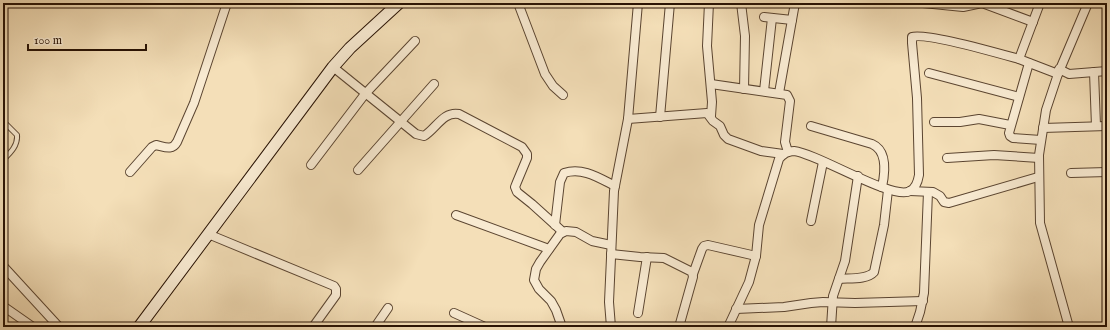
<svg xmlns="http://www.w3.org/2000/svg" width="1110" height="330" font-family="'IM FELL English',serif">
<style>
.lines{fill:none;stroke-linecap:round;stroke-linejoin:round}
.service-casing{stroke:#5b4531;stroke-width:6}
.minor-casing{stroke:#5b4531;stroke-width:10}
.secondary-casing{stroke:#281204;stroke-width:13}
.service{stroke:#f8ead1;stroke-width:4}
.minor{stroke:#f8ead1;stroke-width:8}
.secondary{stroke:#f8ead1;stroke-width:11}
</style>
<rect width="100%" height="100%" fill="#f4dfb8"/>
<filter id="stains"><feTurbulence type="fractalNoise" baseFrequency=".005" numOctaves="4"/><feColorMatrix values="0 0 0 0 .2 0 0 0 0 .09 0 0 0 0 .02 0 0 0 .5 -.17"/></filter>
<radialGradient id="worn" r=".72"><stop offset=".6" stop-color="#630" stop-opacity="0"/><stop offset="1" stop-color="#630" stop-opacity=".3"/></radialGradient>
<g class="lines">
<g class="service-casing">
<path id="service" d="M3,121L17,135C18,146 10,153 3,160"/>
</g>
<g class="minor-casing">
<g id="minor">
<path d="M518,3L545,74L553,86L563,95"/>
<path d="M709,3L707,46L712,102L711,116"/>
<path d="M741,3L745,36L744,89"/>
<path d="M923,3L963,7L982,3L1033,22"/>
<path d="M1040,3L1019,59L1058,74L1046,110L1039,155L1040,223L1069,327"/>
<path d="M764,17L792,20"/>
<path d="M1029,63L1009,133L1010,136L1013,138L1041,140"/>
<path d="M333,67L416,134L424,136C436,129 443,111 459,114L522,147L527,154V158L517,182L515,187L517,192L532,204L563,232"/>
<path d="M1059,69L1069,74L1107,71"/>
<path d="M1094,72L1096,126"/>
<path d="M929,73L1019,97"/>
<path d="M1058,74L1088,3"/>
<path d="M711,84L787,95L790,101L785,142L788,152"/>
<path d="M764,91L772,18"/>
<path d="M779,93L795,3"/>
<path d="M660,117L670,3"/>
<path d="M628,119L707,113L713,121L720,126L724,135L728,139L761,151L783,154"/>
<path d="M934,122H960L979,119L1010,125"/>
<path d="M811,126L872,144C888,151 885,173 882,187"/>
<path d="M1043,128L1107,126"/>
<path d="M947,158L994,155L1039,158"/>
<path d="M311,165L365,94L415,41"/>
<path d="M358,170L434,84"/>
<path d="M130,172L152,147L156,145C165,147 172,151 177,142L194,103L227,3"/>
<path d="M1071,173L1107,172"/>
<path d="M910,191L933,192L940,196L944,202L949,203L1038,177"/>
<path d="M456,215L549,249"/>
<path d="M811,221L823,162"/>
<path d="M555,225L560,182L564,173C583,167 599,178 615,186"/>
<path d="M208,234L334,286L336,289V295L313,327"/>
<path d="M611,254L640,257L664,258L692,272L693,277L679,327"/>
<path d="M3,266L59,327"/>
<path d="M693,274L702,249L704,246L708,245L756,256"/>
<path d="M839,279C849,278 867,280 874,272L884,225L888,190"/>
<path d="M3,306L33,327"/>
<path d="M736,309L784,307L811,303L823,302L855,303L923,301"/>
<path d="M454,313L485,327"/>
<path d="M638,313L647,257"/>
<path d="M375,327L388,308"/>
<path d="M562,327L556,310L551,301L539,289L534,280L536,269L540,262L560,234L566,231L576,232L592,241L611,245"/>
<path d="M611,327L609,302L614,191L628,119L638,3"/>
<path d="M728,327L749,282L756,256L759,225L779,159C783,154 787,151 794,151C819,154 893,201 910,191C916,188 918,181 919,175L917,98L912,43V37C925,32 1001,54 1019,59"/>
<path d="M831,327L833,296L845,261L858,176"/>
<path d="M915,327L920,312L924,293L928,192"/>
</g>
</g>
<g class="secondary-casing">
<path id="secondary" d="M139,327L333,67L350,48L399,3"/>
</g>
<use href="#service" class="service"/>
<use href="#minor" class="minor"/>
<use href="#secondary" class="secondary"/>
</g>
<rect width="1110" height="330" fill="none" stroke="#f4dfb8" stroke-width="16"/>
<rect x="4" y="4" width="1102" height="322" fill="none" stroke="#281204" stroke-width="2"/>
<rect x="8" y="8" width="1094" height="314" fill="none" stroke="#281204"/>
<path d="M28 44v6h118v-6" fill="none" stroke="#281204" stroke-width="2"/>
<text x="34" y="44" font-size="12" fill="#281204" stroke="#f8ead1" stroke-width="3" paint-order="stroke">100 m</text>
<rect width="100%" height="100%" filter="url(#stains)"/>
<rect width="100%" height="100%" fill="url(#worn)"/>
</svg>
